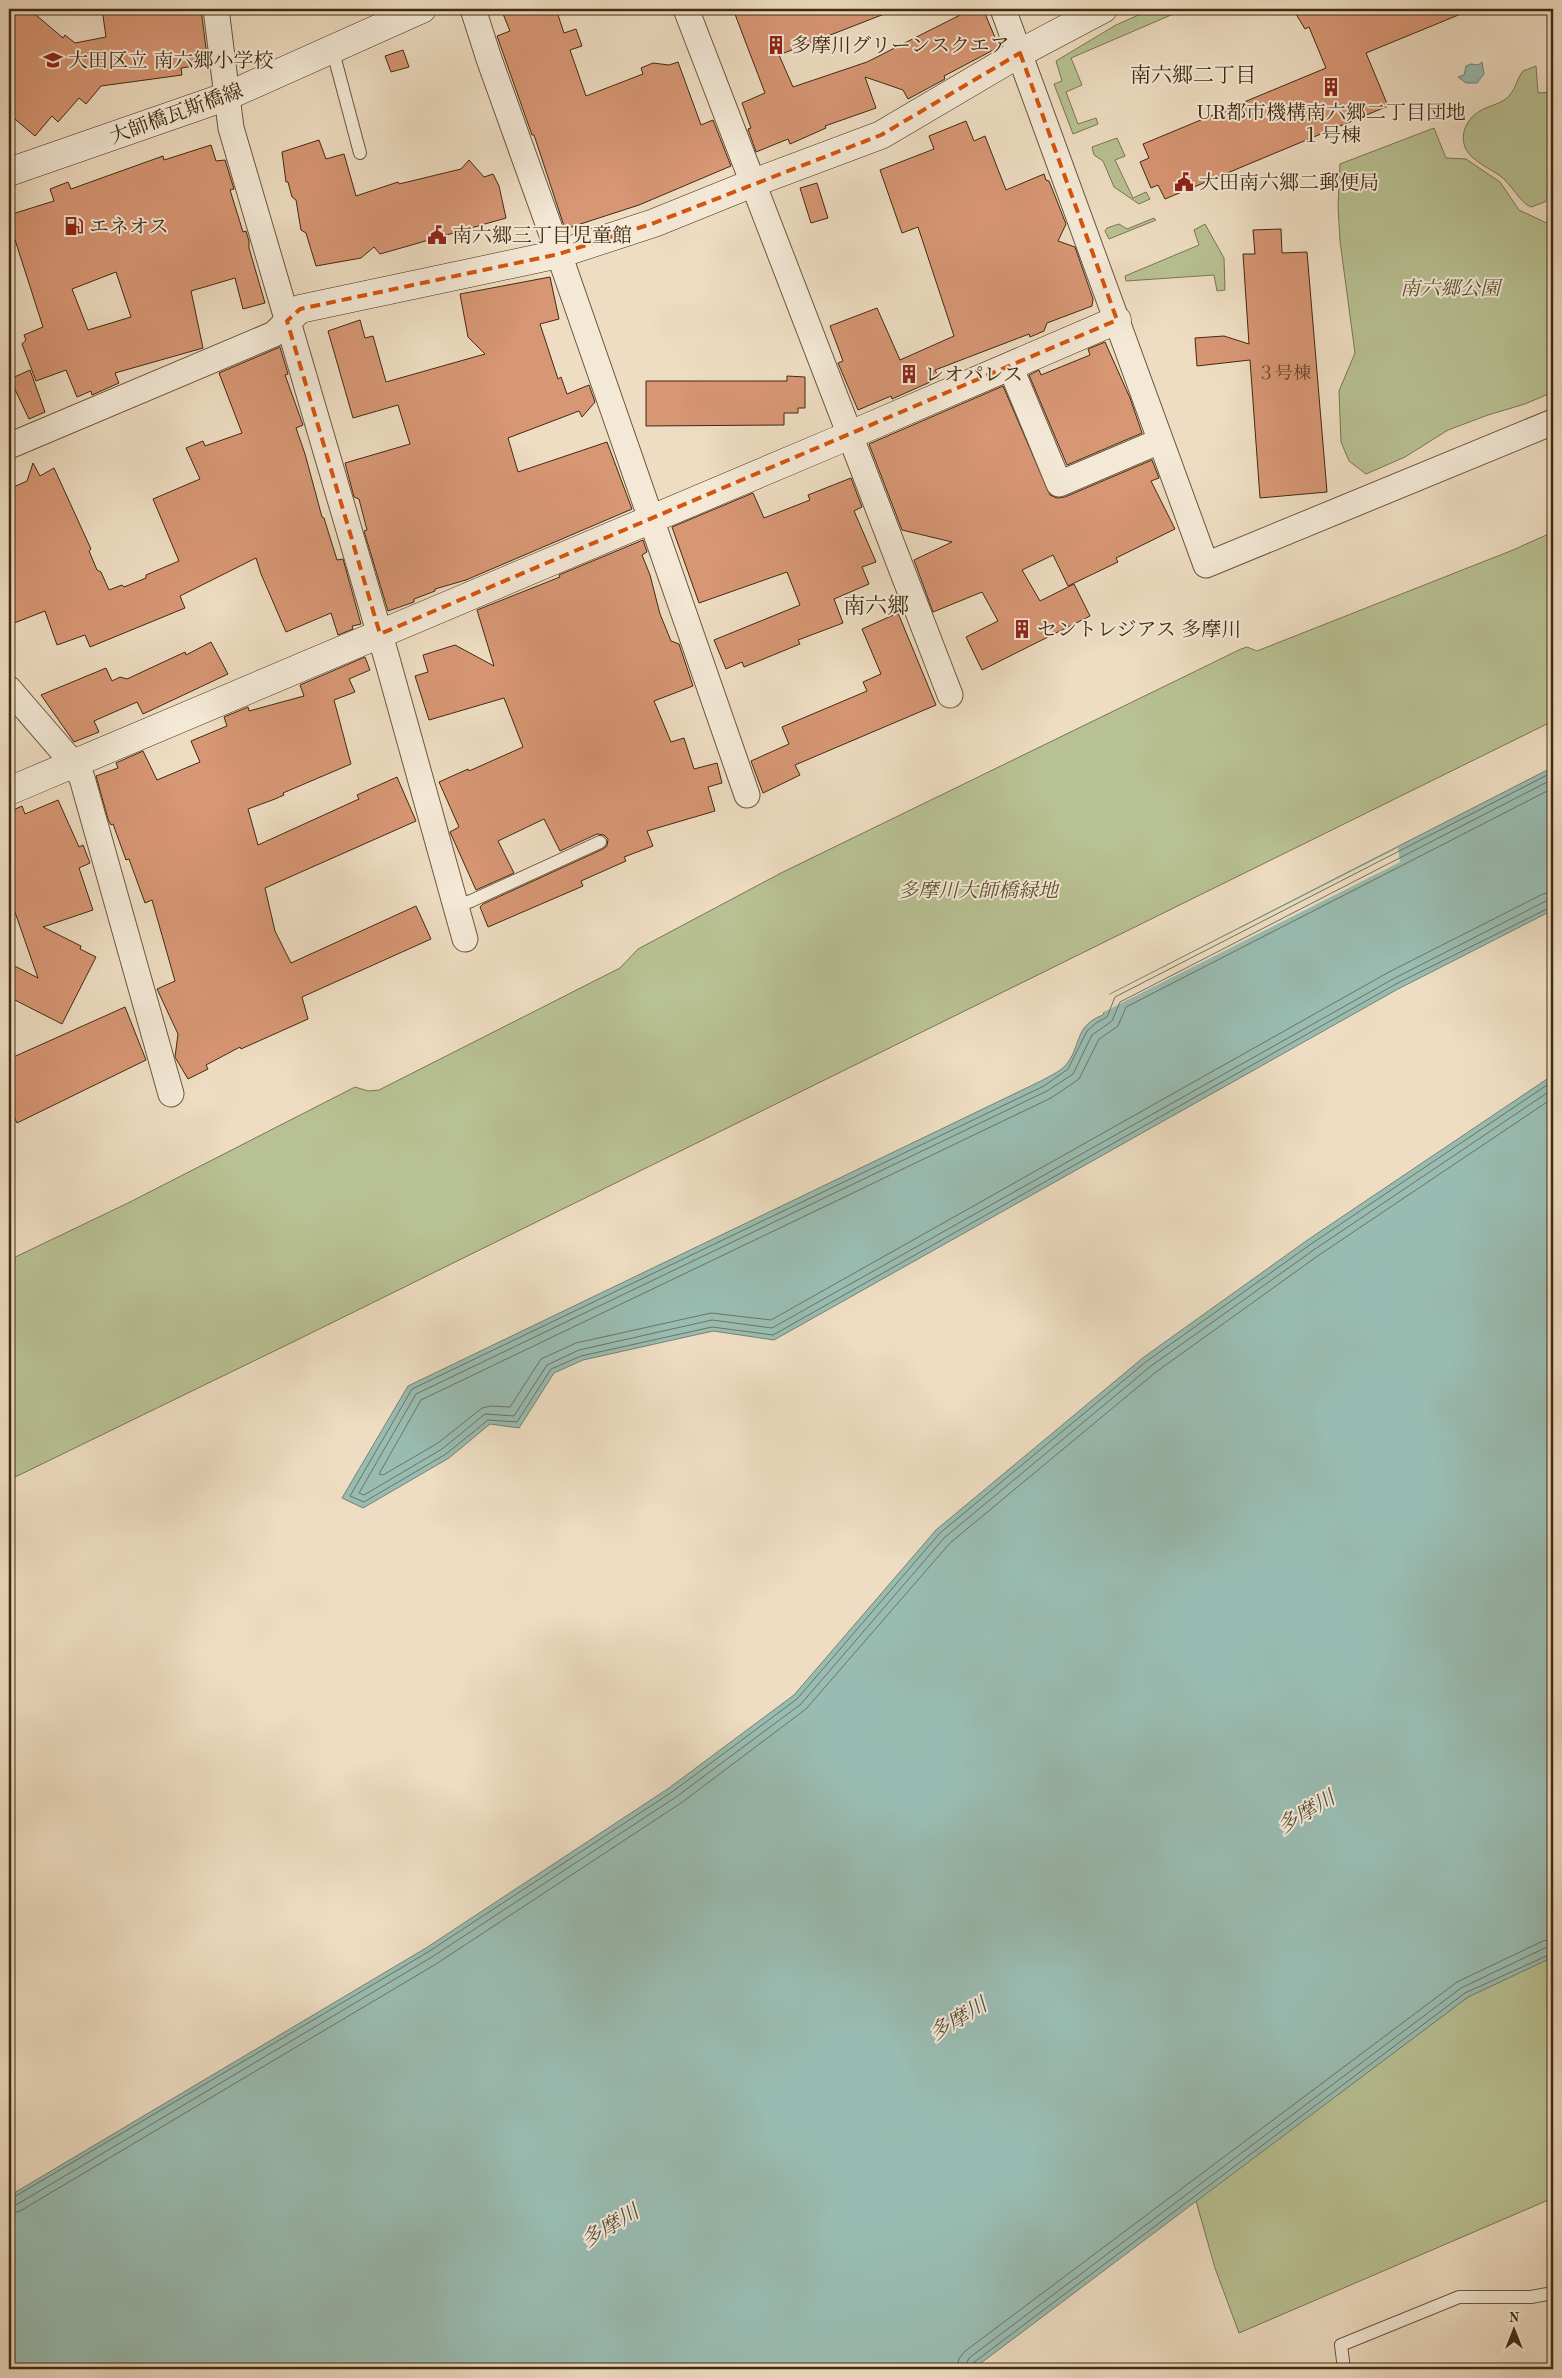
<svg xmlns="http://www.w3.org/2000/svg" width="1562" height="2378" font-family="'Old Standard TT','Noto Serif JP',serif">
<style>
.green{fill:#b8c193;stroke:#7c7652}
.water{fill:#99bcb2;stroke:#768271}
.pier{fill:#eeddc2}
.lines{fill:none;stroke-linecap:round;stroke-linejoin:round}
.shore{stroke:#6d7361;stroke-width:1}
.building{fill:#d79674;stroke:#412a10;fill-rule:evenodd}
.lane-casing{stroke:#6c573c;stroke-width:14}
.street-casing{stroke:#6c573c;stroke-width:27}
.secondary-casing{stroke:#412a10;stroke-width:29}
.lane{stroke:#f4e9d7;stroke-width:12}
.street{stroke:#f4e9d7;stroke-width:25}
.secondary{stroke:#f4e9d7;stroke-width:28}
.marked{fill:none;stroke:#d7540c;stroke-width:4;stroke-dasharray:10 6;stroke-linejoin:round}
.labels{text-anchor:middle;stroke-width:4;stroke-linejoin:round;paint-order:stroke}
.number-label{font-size:18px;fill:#664529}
.poi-label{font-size:20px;fill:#412a10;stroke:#f4e9d7;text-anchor:start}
.street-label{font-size:20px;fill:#412a10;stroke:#f4e9d7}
.park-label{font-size:20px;font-style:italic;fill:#5f5031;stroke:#f4e9d7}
.neighbourhood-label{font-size:21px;fill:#412a10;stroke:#f4e9d7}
.water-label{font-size:21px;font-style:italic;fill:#574e38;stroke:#f4e9d7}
.quarter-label{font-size:22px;fill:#412a10;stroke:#f4e9d7}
</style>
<rect width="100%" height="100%" fill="#eeddc2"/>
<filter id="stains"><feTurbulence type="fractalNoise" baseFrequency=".004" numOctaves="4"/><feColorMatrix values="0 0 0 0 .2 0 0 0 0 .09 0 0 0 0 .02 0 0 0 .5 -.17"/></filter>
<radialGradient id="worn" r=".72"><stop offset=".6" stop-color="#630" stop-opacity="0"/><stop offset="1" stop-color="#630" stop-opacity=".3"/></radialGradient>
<g class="green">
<path d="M1152,9H1185L1071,58L1082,85L1066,92L1078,124L1096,118L1098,124L1073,134L1054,84L1062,81L1056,61L1116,25Z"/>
<path d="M1536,66L1538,93L1553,92V189L1545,202L1531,207C1520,203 1511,183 1499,175C1490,169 1479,164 1471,156C1456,141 1465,119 1480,111C1490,105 1502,104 1510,95C1516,88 1517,78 1523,71Z"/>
<path d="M1434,128L1446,158L1466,159L1500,182L1519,210L1553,226V392L1525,404L1488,415L1448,430L1405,457L1366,474L1349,461L1341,442L1339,391L1355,353L1340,241L1338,206L1340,164Z"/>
<path d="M1117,138L1125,156L1115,160L1133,198L1146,192L1150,199L1139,204L1114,187L1103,161L1094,155L1092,147Z"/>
<path d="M1154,218L1156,220L1109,239L1105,231L1107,228L1119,224L1127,229Z"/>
<path d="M1205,224L1224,258L1225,290L1217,291L1214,275L1126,281L1125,276L1199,245L1194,230Z"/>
<path d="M1553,532V721L299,1339L9,1480V1260L128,1203L355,1087L368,1091L379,1090L620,968L638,949L781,873L1241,649L1247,647L1257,651L1513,550Z"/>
<path d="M1553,1957V2198L1239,2333L1215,2268L1196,2201L1468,1997Z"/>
</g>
<g class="water">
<path d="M1482,62L1484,74L1477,83H1466L1458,77L1464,75L1466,66L1471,64L1478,65Z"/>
<path d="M1553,767V910L1398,989L774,1340L713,1331L583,1360L554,1373L519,1428L490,1424L449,1458L363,1508L342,1498L408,1386L1041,1081C1048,1077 1059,1072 1065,1066C1082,1047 1073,1026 1103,1015L1110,994Z"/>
<path d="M1553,1075V1957L1468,1997L973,2369H9V2196L426,1948L669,1788L794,1695L936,1530L1144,1357L1309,1239Z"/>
</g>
<path class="pier" d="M1398,848L1400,862L1088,1020L1101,1013L1107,996Z"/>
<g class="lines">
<g class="shore">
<path d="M1553,772L1115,997L1107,1017L1096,1023L1087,1031L1068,1069L1044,1086L412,1389L350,1496L364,1502L446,1454L488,1420L517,1422L551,1369L581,1356L712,1327L773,1335L1396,984L1553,906"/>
<path d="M1553,779L1120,1002L1112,1021L1092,1035L1073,1074L1047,1091L416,1394L359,1493L364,1495L442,1449L485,1414L514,1416L547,1365L579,1350L712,1320L772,1328L1393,979L1546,901L1553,899"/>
<path d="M1553,788L1126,1007L1118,1026L1099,1039L1079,1079L1051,1098L421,1400L379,1474L383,1475L438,1443L482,1408L491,1406L510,1407L541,1359L576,1343L711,1313L771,1320L1389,972L1543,894L1553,892"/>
<path d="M9,2200L428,1952L672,1792L797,1699L940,1533L1147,1361L1311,1244L1553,1081"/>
<path d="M9,2207L16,2205L432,1957L676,1797L801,1704L944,1538L1151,1366L1315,1249L1553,1089"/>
<path d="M9,2214L20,2211L436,1964L681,1803L806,1709L950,1543L1156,1372L1319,1255L1553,1098"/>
<path d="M956,2369L959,2359L964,2352L1457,1982L1543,1941L1553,1939"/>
<path d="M964,2369L969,2358L1461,1988L1547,1947L1553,1946"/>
<path d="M970,2369L973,2363L1465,1993L1553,1953"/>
</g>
</g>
<g class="building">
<path d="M9,9H29L63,38L65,35L75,43L106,37L102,9H201L208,64L181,68L182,75L101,86L86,104L79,98L58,122L52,116L35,136L9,114Z"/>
<path d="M501,9H556L564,33L576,29L582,46L570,50L586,96L643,74L641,68L653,63L669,65L678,62L701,125L713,120L731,166L639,205L565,229L534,135H532L497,36L510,31Z"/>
<path d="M733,9H897L779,55L793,87L867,62L972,9H983L999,47L944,76L945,79L908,99L903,90L865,77L876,108L825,126L826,128L790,144L788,139L756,152L748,129L751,128L742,103L765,93Z"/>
<path d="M1293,9H1473L1366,53L1388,106L1165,199L1158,185L1151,188L1140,162L1149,158L1143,144L1326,68L1309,27L1305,29Z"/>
<path d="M403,50L409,67L391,72L385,56Z"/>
<path d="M966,121L974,141L985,136L1006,190L1044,174L1046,180L1049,181L1066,224L1058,241L1075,247L1093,299L1092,306L1047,323L1044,331L1030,337L1029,334L935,370L939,378L892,399L891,396L858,410L838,363L843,361L830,326L877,308L900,360L954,336L918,227L902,233L880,170L934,149L929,136Z"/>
<path d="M319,140L326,159L344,154L356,196L398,182L399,184L461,169L469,160L484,177L493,174L499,186L506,218L380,254L374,247L361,258L316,266L306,233L301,230L296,200L292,197L288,182H286L282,152Z"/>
<path d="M211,145L216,161L225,160L234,189L230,190L243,232L246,231L249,241V248L265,303L243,309L235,278L191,291L203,348L115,373L119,383L92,395L91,391L77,397L66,370L36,381L22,344L26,340L24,335L43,327L9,221V215L54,201L50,189L68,182L71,189L163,156L164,160ZM116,272L131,317L88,330L72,289Z"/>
<path d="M817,183L828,218L811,223L800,188Z"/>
<path d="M1281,229L1282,253L1307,252L1327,492L1260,498L1250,360L1197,366L1195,338L1224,336L1249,344L1243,254H1255L1253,230Z"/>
<path d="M550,277L559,319L540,324L558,379L561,377L567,394L589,385L595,402L582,417L579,411L508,438L518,472L607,442L632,509L466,580L435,589V591L414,599V602L388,611L364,531L367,530L359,499L354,497L345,463L410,444L398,405L353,418L328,331L360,320L365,338L373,336L386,382L485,354L468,337L460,294Z"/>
<path d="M1105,342L1130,398L1142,433L1067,465L1029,375L1039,370L1041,375L1090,355L1088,349Z"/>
<path d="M280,347L288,374L285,375L303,425L296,428L305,454L322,517L324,518L337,560L343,559L361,624L352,626L353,629L338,635L331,613L286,632L261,574L256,558L180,596L185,608L90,647L85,635L57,645L45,611L9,625V489L27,481L33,463L40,476L54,468L91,549L89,551L97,570L101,572L109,590L122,585L124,587L146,578V575L179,561L153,499L200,479L186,448L203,441L205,446L242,433L219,373Z"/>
<path d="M30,370L45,412L29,419L10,379Z"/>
<path d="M787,376L805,377V408H798V413H784V425L646,426V381H787Z"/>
<path d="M1003,386L1050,495L1057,498L1065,497L1152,460L1159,478L1151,481L1175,529L1116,558L1118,562L1068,586L1053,555L1022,570L1040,601L1074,584L1090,616L982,670L966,637L998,621L982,592L933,612L914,560L952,542L902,530L869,444Z"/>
<path d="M851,478L862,507L854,511L876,562L862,567L869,584L834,599L843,623L798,640L800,644L744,667L742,662L726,669L714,640L800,605L787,572L699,603L672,527L753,493L764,518L810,500L808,495Z"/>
<path d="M643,540L647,552L642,555L650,575L660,614L671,641L679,644L693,686L654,701L671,742L684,738L694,769L717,763L722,783L708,787L715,811L647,831L653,846L624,857L626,861L581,881L583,886L488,927L480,907L483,904L603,849L607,846L608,839L604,835L597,834L560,851L544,819L498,841L514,873L476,890L450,832L459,827L439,782L468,769L469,771L523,747L504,698L429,720L415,676L428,672L423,655L455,645L494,666L477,610L560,577L559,575Z"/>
<path d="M898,613L936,705L795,765L800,775L763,793L751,761L789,744L782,727L867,691L863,682L881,674L862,629Z"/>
<path d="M211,642L228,674L143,714L137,702L94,721L99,732L74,742L41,695L106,668L112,681L120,677L127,679L185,652L186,655Z"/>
<path d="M365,657L370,670L349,679L355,692L334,700L351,764L283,793L284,795L275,799L248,809L258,845L359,799L357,795L397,777L416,821L265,888L275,931L291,963L416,906L431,939L302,997L308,1019L241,1049L240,1047L206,1065L208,1069L188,1079L175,1057L178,1034L157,989L175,981L152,900L145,903L129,859L126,860L113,824L111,825L108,819L96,776L118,768L116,763L143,751L157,780L200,762L191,741L227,726L224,717L248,707L249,711L304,696L300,685Z"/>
<path d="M58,800L79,847L83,845L90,863L79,868L93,910L43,927L81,946L80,949L96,957L62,1024L9,997V963L38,978L9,895V812L22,806L25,814Z"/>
<path d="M125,1007L146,1060L17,1123L9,1107V1059Z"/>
</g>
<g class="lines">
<g class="lane-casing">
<g id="lane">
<path d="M332,48L360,153"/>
<path d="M456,906L471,901L600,842"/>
<path d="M1344,2369L1341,2345L1459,2297H1531L1553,2293"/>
</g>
</g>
<g class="street-casing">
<g id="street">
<path d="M216,9L231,128L387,659L465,939"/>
<path d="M473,9L489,59L559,254L747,795"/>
<path d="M686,9L950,695"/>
<path d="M1003,9L1206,565L1553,422"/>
<path d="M1010,366L1059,484L1160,441"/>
<path d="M9,446L274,334L287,321"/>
<path d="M9,689L73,763L82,778L171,1094"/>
</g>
</g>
<g class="secondary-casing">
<g id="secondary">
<path d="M9,172L225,97L422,9"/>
<path d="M287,321L300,309L559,254L654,223L753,183L881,135L1020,53L1103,9"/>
<path d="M9,791L836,441L1117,320"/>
</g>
</g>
<use href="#lane" class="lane"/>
<use href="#street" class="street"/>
<use href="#secondary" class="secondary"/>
</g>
<path class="marked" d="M1020,53L1117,320L380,634L287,321L300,309L559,254L654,223L881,135Z"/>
<defs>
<g id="building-bare" transform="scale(1.5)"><path d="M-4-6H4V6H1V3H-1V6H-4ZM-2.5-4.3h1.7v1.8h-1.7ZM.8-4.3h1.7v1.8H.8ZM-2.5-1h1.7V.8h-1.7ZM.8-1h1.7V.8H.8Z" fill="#8f2418" stroke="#f4e9d7" stroke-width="2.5" paint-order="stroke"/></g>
<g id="school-bare" transform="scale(1.5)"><path d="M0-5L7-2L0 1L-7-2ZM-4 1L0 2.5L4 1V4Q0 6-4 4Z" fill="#8f2418" stroke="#f4e9d7" stroke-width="2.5" paint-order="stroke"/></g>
<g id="civic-bare" transform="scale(1.5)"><path d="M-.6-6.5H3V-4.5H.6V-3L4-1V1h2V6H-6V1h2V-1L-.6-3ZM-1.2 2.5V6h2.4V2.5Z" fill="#8f2418" stroke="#f4e9d7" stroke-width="2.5" paint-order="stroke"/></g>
<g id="fuel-bare" transform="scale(1.5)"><path d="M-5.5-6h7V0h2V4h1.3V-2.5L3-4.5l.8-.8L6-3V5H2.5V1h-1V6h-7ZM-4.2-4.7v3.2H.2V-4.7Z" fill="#8f2418" stroke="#f4e9d7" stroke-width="2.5" paint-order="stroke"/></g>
</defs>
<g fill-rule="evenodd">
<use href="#building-bare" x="776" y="45"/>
<use href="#school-bare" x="53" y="60"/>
<use href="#building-bare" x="1331" y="87"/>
<use href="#civic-bare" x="1184" y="182"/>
<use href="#fuel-bare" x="74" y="226"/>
<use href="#civic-bare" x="437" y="235"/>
<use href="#building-bare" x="909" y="374"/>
<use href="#building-bare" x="1022" y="629"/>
</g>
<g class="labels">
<g class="number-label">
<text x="1284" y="379">３号棟</text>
</g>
<g class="poi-label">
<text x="791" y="52">多摩川グリーンスクエア</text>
<text x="68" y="67">大田区立 南六郷小学校</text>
<text x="1331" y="119" text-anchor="middle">UR都市機構南六郷二丁目団地<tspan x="1331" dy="23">１号棟</tspan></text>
<text x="1199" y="189">大田南六郷二郵便局</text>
<text x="89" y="233">エネオス</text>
<text x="452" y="242">南六郷三丁目児童館</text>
<text x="924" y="381">レオパレス</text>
<text x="1037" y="636">セントレジアス 多摩川</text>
</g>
<g class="street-label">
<text transform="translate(176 113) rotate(-20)" y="7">大師橋瓦斯橋線</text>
</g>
<g class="park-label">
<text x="1450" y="295">南六郷公園</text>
<text x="978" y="897">多摩川大師橋緑地</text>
</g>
<g class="neighbourhood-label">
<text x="1193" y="82">南六郷二丁目</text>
</g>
<g class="water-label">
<text transform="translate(1306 1812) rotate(-31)" y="7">多摩川</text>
<text transform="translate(958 2019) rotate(-31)" y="7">多摩川</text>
<text transform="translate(610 2226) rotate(-31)" y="7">多摩川</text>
</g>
<g class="quarter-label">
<text x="876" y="613">南六郷</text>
</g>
</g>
<rect width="1562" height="2378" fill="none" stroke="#eeddc2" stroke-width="30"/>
<rect x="10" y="10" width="1542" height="2358" fill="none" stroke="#412a10" stroke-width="2.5"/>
<rect x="15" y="15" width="1532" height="2348" fill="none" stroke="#412a10"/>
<g transform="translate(1514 2330)" stroke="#f4e9d7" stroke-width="4" paint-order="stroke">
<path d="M0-4L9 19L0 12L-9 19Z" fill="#412a10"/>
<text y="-8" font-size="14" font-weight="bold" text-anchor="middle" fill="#412a10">N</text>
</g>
<rect width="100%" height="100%" filter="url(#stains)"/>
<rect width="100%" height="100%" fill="url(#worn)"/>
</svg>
